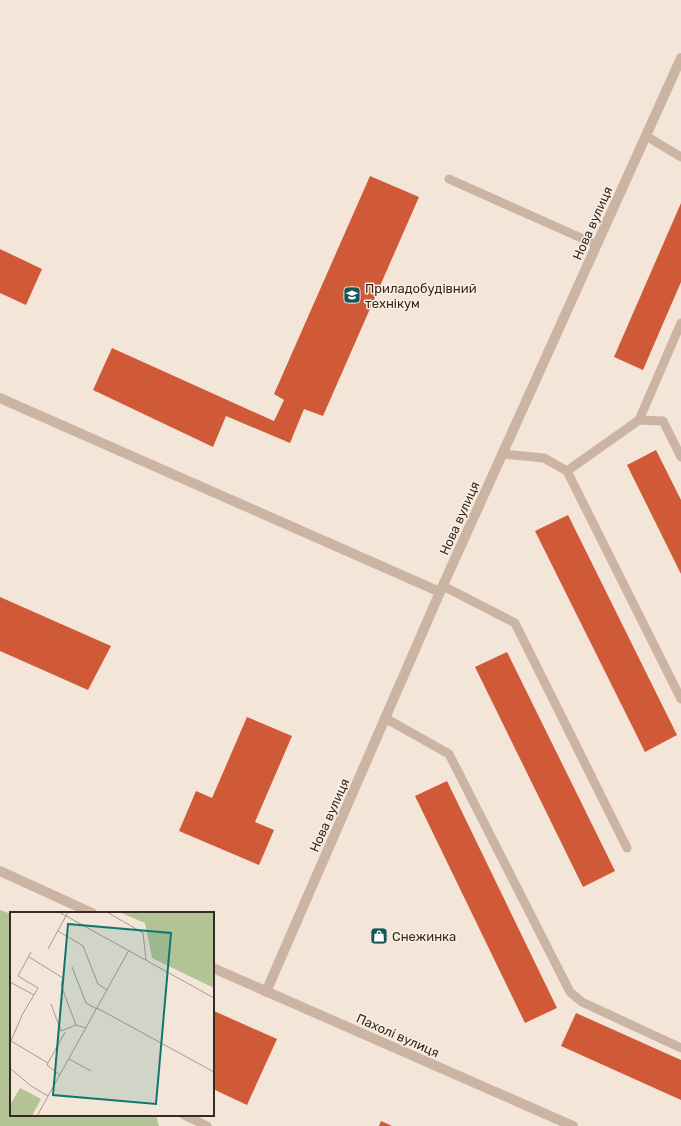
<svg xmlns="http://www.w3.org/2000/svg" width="681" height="1126" font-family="Rubik,sans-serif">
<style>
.green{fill:#b4c396}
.building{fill:#d05a38}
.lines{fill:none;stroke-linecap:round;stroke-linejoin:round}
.service{stroke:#ccb4a2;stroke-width:9}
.minor{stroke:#ccb4a2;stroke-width:10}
.labels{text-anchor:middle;stroke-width:3;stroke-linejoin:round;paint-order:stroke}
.street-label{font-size:13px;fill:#362a25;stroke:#faefe3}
.poi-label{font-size:13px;fill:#362a25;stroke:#faefe3;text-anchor:start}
.inset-road{fill:none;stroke:#a79a90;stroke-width:1}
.view{fill:#0f766e;fill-opacity:0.15;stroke:#0f766e;stroke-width:2}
.inset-edge{fill:none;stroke:#362a25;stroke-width:2}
</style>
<rect width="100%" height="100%" fill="#f3e5d7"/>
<path class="green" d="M0,910L11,914V1115H156L159,1126H0Z"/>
<g class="building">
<path d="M370,176L419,197L323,416L304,409L290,443L226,416L213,447L93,390L112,348L274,421L284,400L274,394Z"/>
<path d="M681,203V282L643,370L614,357Z"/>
<path d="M0,249L42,269L26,305L0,293Z"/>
<path d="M656,450L681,500V574L627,465Z"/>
<path d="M568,515L677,735L645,752L535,531Z"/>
<path d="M0,597L111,646L88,690L0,651Z"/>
<path d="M507,652L615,871L583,887L475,667Z"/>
<path d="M247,717L292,736L255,822L274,830L259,865L179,831L196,791L212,798Z"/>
<path d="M447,781L557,1008L525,1023L415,796Z"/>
<path d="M214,1011L277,1039L247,1105L213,1089Z"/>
<path d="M576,1013L681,1060V1100L561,1046Z"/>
<path d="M381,1121L392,1126H379Z"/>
</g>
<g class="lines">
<g class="service">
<path d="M646,136L681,157"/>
<path d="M449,179L597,245"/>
<path d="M639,420L681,323"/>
<path d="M502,454L544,458L567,471L639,420L663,421L681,457"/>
<path d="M567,471L681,699"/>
<path d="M443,586L515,623L627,848"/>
<path d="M385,718L449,754L570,992L582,1002L681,1048"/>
<path d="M184,1115L207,1126"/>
</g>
<g class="minor">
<path d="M0,398L440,592"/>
<path d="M0,871L92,913"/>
<path d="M213,968L573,1126"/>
<path d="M266,992L440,592L681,58"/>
</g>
</g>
<defs>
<g id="university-square" transform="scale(0.9)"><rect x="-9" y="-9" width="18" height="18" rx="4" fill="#17575a" stroke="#faefe3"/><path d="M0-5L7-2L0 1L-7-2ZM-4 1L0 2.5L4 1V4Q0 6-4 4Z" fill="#fff"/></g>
<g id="shop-square" transform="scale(0.9)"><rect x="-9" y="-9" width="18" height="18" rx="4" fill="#17575a" stroke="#faefe3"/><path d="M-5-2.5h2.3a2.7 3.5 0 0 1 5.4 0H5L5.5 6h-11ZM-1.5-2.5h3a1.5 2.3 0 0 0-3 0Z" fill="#fff"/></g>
</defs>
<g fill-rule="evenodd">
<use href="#university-square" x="352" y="295"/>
<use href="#shop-square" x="379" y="936"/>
</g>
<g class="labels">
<g class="street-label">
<text transform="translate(592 223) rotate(-66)" y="5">Нова вулиця</text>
<text transform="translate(459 518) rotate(-66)" y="5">Нова вулиця</text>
<text transform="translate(329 815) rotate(-66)" y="5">Нова вулиця</text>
<text transform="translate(398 1035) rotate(24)" y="5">Пахолі вулиця</text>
</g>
<g class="poi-label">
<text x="365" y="293">Приладобудівний<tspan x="365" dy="15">технікум</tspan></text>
<text x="392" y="941">Снежинка</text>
</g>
</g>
<g transform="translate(10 912)">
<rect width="204" height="204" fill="#f3e5d7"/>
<path d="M109,0H204V76L142,46L135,11ZM10,176L31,187L22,204H0V193Z" fill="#b4c396"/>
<path class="inset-road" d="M49,0L204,86M97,0L133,21L136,48M48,19L73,34L88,72L97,78M38,37L58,0M21,40L8,64L28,76L12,103L1,129L38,151L37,153L50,163M19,45L53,66L51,73L66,113M62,55L76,91L87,97M0,70L24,83M41,92L51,119L66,113L76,116M87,96L204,160M59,147L81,159M38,151L55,120M0,156L21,174L38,184M27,204L119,38"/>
<path class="view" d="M58,12L161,21L146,192L43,183Z"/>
<rect width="204" height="204" class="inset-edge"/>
</g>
</svg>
